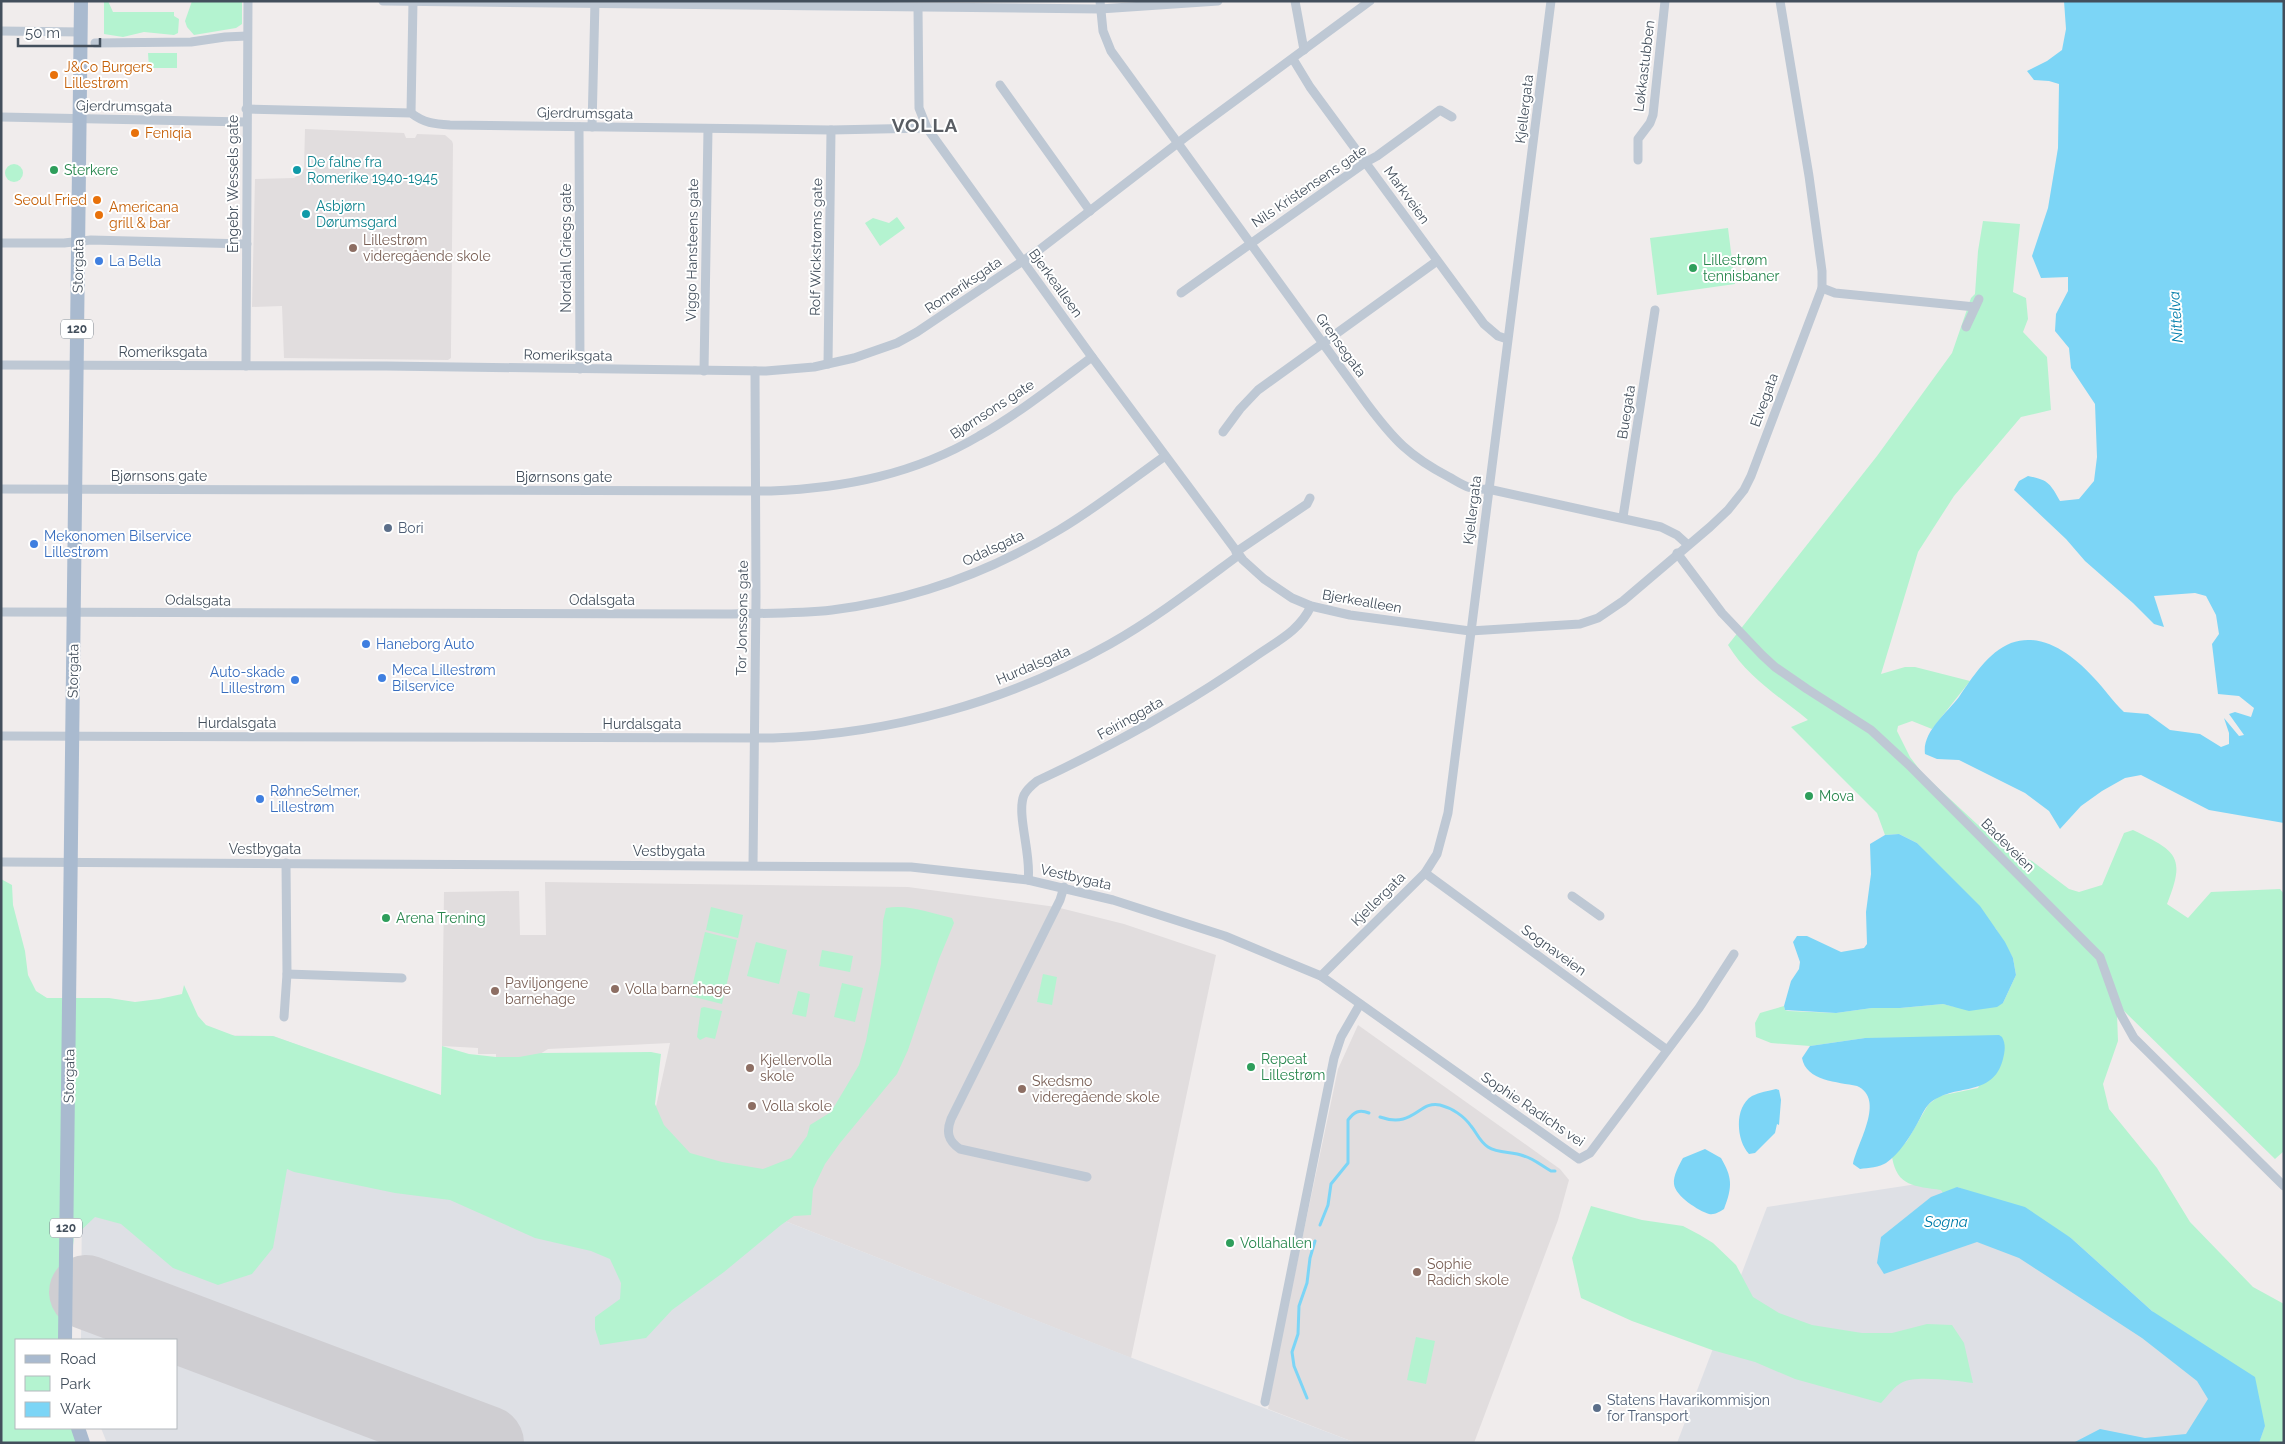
<svg xmlns="http://www.w3.org/2000/svg" width="2285" height="1444" font-family="Raleway,sans-serif">
<style>
.education{fill:#e1ddde}
.airport{fill:#dee0e5}
.green{fill:#b4f3d0}
.water{fill:#7cd5f6}
.lines{fill:none;stroke-linecap:round;stroke-linejoin:round}
.stream{stroke:#7cd5f6;stroke-width:3}
.runway{stroke:#cfced2;stroke-width:74}
.minor{stroke:#bec8d4;stroke-width:9}
.primary{stroke:#a9bacf;stroke-width:14}
.food-dot{fill:#e8710a;stroke:#fff;stroke-width:2}
.leisure-dot{fill:#2e9e5b;stroke:#fff;stroke-width:2}
.culture-dot{fill:#0f9aa8;stroke:#fff;stroke-width:2}
.education-dot{fill:#8d6e63;stroke:#fff;stroke-width:2}
.shop-dot{fill:#3f7fe0;stroke:#fff;stroke-width:2}
.service-dot{fill:#5c6f8a;stroke:#fff;stroke-width:2}
.labels{text-anchor:middle;stroke-width:4;stroke-linejoin:round;paint-order:stroke}
.shield{fill:#fff;stroke:#7b848d;stroke-width:1}
.shield-label{font-size:12px;font-weight:bold;fill:#434f5c}
.street-label{font-size:14px;fill:#434f5c;stroke:#fff}
.food-label{font-size:14px;fill:#c56008;stroke:#fff;text-anchor:start}
.culture-label{font-size:14px;fill:#0d838f;stroke:#fff;text-anchor:start}
.leisure-label{font-size:14px;fill:#27864d;stroke:#fff;text-anchor:start}
.education-label{font-size:14px;fill:#785e54;stroke:#fff;text-anchor:start}
.shop-label{font-size:14px;fill:#366cbe;stroke:#fff;text-anchor:start}
.service-label{font-size:14px;fill:#4e5e75;stroke:#fff;text-anchor:start}
.water-label{font-size:15px;font-style:italic;fill:#017daa;stroke:#fff}
.district-label{font-size:19px;font-weight:bold;letter-spacing:1px;fill:#585c62;stroke:#fff}
</style>
<rect width="100%" height="100%" fill="#f0ecec"/>
<g class="education">
<path d="M305,129L404,133L406,138H415L417,134L445,135L452,141L453,144L451,348V358L448,360L284,358L282,306L252,307L255,179L294,178L300,174L304,169Z"/>
<path d="M545,882L908,887L1056,907L1124,924L1216,955L1131,1358L790,1223L642,1170L670,1043L548,1049L535,1057H496V1054H478V1048L442,1046L444,892L519,891L520,935H546Z"/>
<path d="M1358,1025L1560,1169L1569,1180L1558,1220L1474,1443H1356L1268,1409L1280,1344L1338,1069Z"/>
</g>
<g class="airport">
<path d="M83,1034L273,1036L790,1223L1119,1353L1356,1443H107L101,1428H176V1340H81Z"/>
<path d="M1989,1173L2284,1443H1677L1767,1207Z"/>
</g>
<g class="green">
<path d="M104,1H108L113,12H174V16L179,19L178,33L174,35L144,32L123,37L104,34Z"/>
<path d="M192,1H242V24L236,28L194,35L187,27L185,21Z"/>
<path d="M148,53H177V68H149Z"/>
<circle cx="14" cy="173" r="9"/>
<path d="M897,217L905,228L880,246L865,223L873,218L889,223Z"/>
<path d="M1983,221L2020,224L2013,292L2026,298L2028,319L2023,332L2047,357L2051,410L2021,417L1954,496L1918,552L1881,674L1905,667H1915L1970,681L1932,729L1912,721L1898,726L1897,731L1910,757L1923,774L2004,849L2032,861L2069,889L2079,892L2102,885L2124,833L2133,830C2175,851 2187,855 2167,904L2188,918L2211,892L2280,889L2284,894V1151L2275,1159L2124,1011L2117,1014L2118,1041L2103,1084L2109,1109L2157,1168L2190,1222L2253,1287L2284,1304V1443H2259L2265,1426L2152,1311L2071,1238L1958,1187L1943,1193L1941,1190C1915,1186 1897,1187 1892,1157L1907,1141L1928,1105L1939,1096L1978,1088L2002,1037L1865,1038L1810,1046L1771,1043L1756,1037L1755,1023L1760,1013L1784,1006L1785,1010L1788,1011L1836,1013L1872,1008H1900L1943,1004L1955,1007L2003,1003L2016,975L2013,958L1996,929L1917,843L1899,834L1885,835L1877,813L1791,727L1808,720C1779,696 1748,678 1728,645L1877,456L1952,353L1971,298L1975,294L1978,251Z"/>
<path d="M1728,228L1735,284L1657,295L1650,238Z"/>
<path d="M1,879L12,885L13,905L25,951L28,975L36,991L47,998H109L135,1002L159,999L182,994L184,985L198,1016L206,1025L235,1036H273L441,1095L442,1046L469,1054L496,1057H519L541,1053L651,1052L661,1054L655,1104L664,1125L690,1153L722,1162L763,1169L791,1158L807,1136L810,1125L831,1112L859,1065L866,1041L881,964L883,921L886,908C909,904 930,913 952,918L954,923L939,959L908,1050L897,1074L840,1143L825,1164L813,1189L811,1215L794,1216L781,1225L724,1272L672,1310L646,1338L600,1345L595,1329V1317L620,1299L621,1283L610,1259L591,1251L535,1238L450,1200L395,1193L294,1172L287,1169L273,1248L252,1274L218,1285L173,1268L121,1224L95,1217L74,1237L62,1340H16V1428H78L75,1443H1Z"/>
<path d="M711,907L743,915L738,938L706,930Z"/>
<path d="M705,932L737,940L722,1004L690,996Z"/>
<path d="M756,942L787,950L779,984L747,976Z"/>
<path d="M822,950L853,956L850,972L819,966Z"/>
<path d="M1043,974L1057,977L1052,1005L1037,1002Z"/>
<path d="M842,983L863,988L855,1022L834,1017Z"/>
<path d="M798,991L810,994L806,1017L792,1014Z"/>
<path d="M704,1007L722,1011L715,1039L706,1037L700,1040L697,1037L701,1008Z"/>
<path d="M1591,1206L1642,1220L1683,1226L1700,1235L1713,1243L1736,1265L1753,1297L1779,1313L1812,1325L1862,1333H1892L1927,1324L1952,1325L1964,1343L1973,1383C1958,1381 1916,1375 1903,1382C1894,1386 1888,1396 1881,1403L1795,1379L1755,1362L1712,1350L1632,1321L1581,1298L1572,1258Z"/>
<path d="M1416,1337L1435,1341L1426,1384L1407,1380Z"/>
</g>
<g class="water">
<path d="M2064,1H2284V823L2209,810L2141,775L2125,778L2102,791L2081,806L2060,829L2049,811L2025,793L1959,760L1937,759L1925,754C1922,732 1946,714 1959,697C1972,678 1988,652 2011,643C2043,631 2074,656 2094,678C2105,689 2112,701 2124,712L2148,714L2170,730L2200,734L2221,747L2229,744V733L2224,718L2239,736L2244,735L2229,714L2235,712L2251,717L2254,708L2239,696L2218,694L2212,644L2219,634L2216,615L2206,596L2195,593L2154,596L2164,627L2154,624L2133,603L2085,561L2066,539L2014,490L2019,481L2028,476C2048,480 2050,483 2060,501L2079,499L2094,481L2097,457L2095,404L2071,368L2069,348L2055,331L2056,314L2068,291V277L2041,278L2032,256L2048,208L2058,148L2059,84L2049,81L2034,80L2027,71L2047,61L2062,50L2066,29Z"/>
<path d="M1899,834L1917,843L1980,906L2005,942L2013,958L2016,975L2003,1003L1997,1007L1969,1011L1943,1004L1900,1008H1872L1836,1013L1785,1010L1784,1006L1791,981L1799,969L1800,962L1793,942L1797,936H1807L1841,952L1864,948L1867,944L1866,912L1871,874L1870,844L1885,835Z"/>
<path d="M1999,1035L2002,1037C2006,1044 2005,1051 2003,1059C1993,1099 1953,1082 1929,1104C1924,1109 1921,1117 1917,1124C1910,1137 1899,1154 1886,1163C1880,1167 1868,1168 1860,1169L1853,1164C1857,1143 1886,1099 1857,1086C1838,1082 1806,1081 1802,1058L1810,1046L1865,1038Z"/>
<path d="M1776,1089L1779,1090L1781,1100L1779,1125L1777,1124L1775,1133L1755,1153L1749,1154C1736,1140 1734,1107 1752,1096C1760,1092 1768,1091 1776,1089Z"/>
<path d="M1705,1149L1721,1158C1732,1177 1733,1186 1724,1209C1719,1212 1715,1215 1709,1214C1699,1211 1675,1196 1674,1184C1673,1176 1679,1165 1683,1158Z"/>
<path d="M1957,1187L2025,1207L2071,1238L2152,1311L2255,1377L2265,1426L2259,1443H2073L2100,1429L2145,1438L2186,1434L2208,1399L2197,1381L2142,1338L2019,1258L1977,1242L1884,1274L1877,1263L1881,1237L1931,1197Z"/>
</g>
<g class="lines">
<g class="stream">
<path d="M1380,1117C1414,1129 1419,1100 1440,1105C1452,1108 1464,1116 1471,1126C1477,1133 1479,1141 1488,1147C1499,1154 1512,1151 1524,1156C1534,1159 1542,1166 1551,1171H1555"/>
<path d="M1320,1225L1328,1205L1331,1184L1348,1163V1120C1354,1112 1359,1109 1369,1113"/>
<path d="M1307,1398L1294,1366L1292,1352L1298,1334L1299,1306L1307,1283L1310,1258L1315,1241"/>
</g>
<path class="runway" d="M86,1292L487,1443"/>
<g class="minor">
<path d="M383,1L1100,9L1218,1"/>
<path d="M1100,1L1103,31L1111,51L1367,404C1394,440 1409,456 1449,477C1465,486 1469,490 1488,489L1661,527L1677,535L1687,544"/>
<path d="M1295,1L1304,50"/>
<path d="M918,8L919,108L927,128L1092,357L1243,560L1264,579L1292,598L1311,606L1350,615L1470,631L1580,624L1598,618L1623,601L1710,527L1728,510L1744,490L1751,476L1822,288V271L1809,176L1780,1"/>
<path d="M1,31L81,32"/>
<path d="M95,43L191,42L225,37L247,36"/>
<path d="M1293,59L1310,87L1484,324L1498,336L1507,339"/>
<path d="M1000,85L1090,211"/>
<path d="M246,109L411,113C424,123 434,124 450,125L831,130L927,128"/>
<path d="M411,113L413,1"/>
<path d="M1,117L246,122"/>
<path d="M579,127L580,369"/>
<path d="M592,127L595,1"/>
<path d="M1638,160V139L1650,123L1653,115L1665,1"/>
<path d="M1,243H64L91,240L247,244"/>
<path d="M1822,288L1835,293L1975,307"/>
<path d="M1181,293L1366,162L1377,156L1440,110L1452,117"/>
<path d="M1966,327L1979,299"/>
<path d="M828,364L831,130"/>
<path d="M1,365L386,366L766,371L814,367L854,358L897,343L917,332L1039,250L1187,136L1370,1"/>
<path d="M246,366L248,1"/>
<path d="M704,371L708,129"/>
<path d="M1223,432L1240,409L1258,390L1437,261"/>
<path d="M1,489L771,491C845,488 915,474 979,436C1018,414 1056,384 1092,357"/>
<path d="M1623,517L1655,310"/>
<path d="M1236,552L1307,504L1310,498"/>
<path d="M1677,553L1722,613L1762,655L1775,667L1807,689L1871,730L1911,767L2100,957L2120,1013L2134,1038L2284,1186"/>
<path d="M1,612L726,614C761,613 797,614 832,610C912,600 990,572 1059,530C1096,508 1130,481 1165,456"/>
<path d="M1,736L773,738C891,734 1007,702 1110,644C1156,618 1197,586 1239,555"/>
<path d="M1,862L911,867L1028,880L1113,900L1225,936L1321,976L1579,1159L1590,1153L1699,1008L1734,954"/>
<path d="M753,865L756,597L755,371"/>
<path d="M1425,873L1667,1050"/>
<path d="M1028,880C1032,856 1016,814 1024,795C1027,789 1032,785 1037,781C1112,746 1184,706 1253,658C1275,642 1299,632 1311,606"/>
<path d="M1064,887L1060,900L951,1119C946,1132 948,1141 960,1149L1087,1177"/>
<path d="M1572,896L1600,916"/>
<path d="M287,974L402,978"/>
<path d="M1321,976L1425,873L1437,854L1448,813L1551,1"/>
<path d="M284,1017L287,974L286,863"/>
<path d="M1265,1402L1334,1058L1341,1037L1360,1004"/>
</g>
<g class="primary">
<path d="M65,1340L81,1"/>
<path d="M78,1428L83,1443"/>
</g>
</g>
<g class="food-dot">
<circle cx="54" cy="75" r="5"/>
<circle cx="135" cy="133" r="5"/>
<circle cx="97" cy="200" r="5"/>
<circle cx="99" cy="215" r="5"/>
</g>
<g class="leisure-dot">
<circle cx="54" cy="170" r="5"/>
<circle cx="1693" cy="268" r="5"/>
<circle cx="1809" cy="796" r="5"/>
<circle cx="386" cy="918" r="5"/>
<circle cx="1251" cy="1067" r="5"/>
<circle cx="1230" cy="1243" r="5"/>
</g>
<g class="culture-dot">
<circle cx="297" cy="170" r="5"/>
<circle cx="306" cy="214" r="5"/>
</g>
<g class="education-dot">
<circle cx="353" cy="248" r="5"/>
<circle cx="615" cy="989" r="5"/>
<circle cx="495" cy="991" r="5"/>
<circle cx="750" cy="1068" r="5"/>
<circle cx="1022" cy="1089" r="5"/>
<circle cx="752" cy="1106" r="5"/>
<circle cx="1417" cy="1272" r="5"/>
</g>
<g class="shop-dot">
<circle cx="99" cy="261" r="5"/>
<circle cx="34" cy="544" r="5"/>
<circle cx="366" cy="644" r="5"/>
<circle cx="382" cy="678" r="5"/>
<circle cx="295" cy="680" r="5"/>
<circle cx="260" cy="799" r="5"/>
</g>
<g class="service-dot">
<circle cx="388" cy="528" r="5"/>
<circle cx="1597" cy="1408" r="5"/>
</g>
<g class="labels">
<g class="shield">
<rect x="61" y="319.5" width="32" height="19" rx="4"/>
<rect x="50" y="1218.5" width="32" height="19" rx="4"/>
</g>
<g class="shield-label">
<text x="77" y="333">120</text>
<text x="66" y="1232">120</text>
</g>
<g class="street-label">
<text transform="translate(1644 66) rotate(-83)" y="5">Løkkastubben</text>
<text transform="translate(124 106) rotate(1)" y="5">Gjerdrumsgata</text>
<text transform="translate(1524 109) rotate(-83)" y="5">Kjellergata</text>
<text transform="translate(585 113) rotate(1)" y="5">Gjerdrumsgata</text>
<text transform="translate(233 184) rotate(-90)" y="5">Engebr. Wessels gate</text>
<text transform="translate(1309 186) rotate(-34)" y="5">Nils Kristensens gate</text>
<text transform="translate(1407 195) rotate(54)" y="5">Markveien</text>
<text transform="translate(816 247) rotate(-89)" y="5">Rolf Wickstrøms gate</text>
<text transform="translate(566 248) rotate(-90)" y="5">Nordahl Griegs gate</text>
<text transform="translate(692 250) rotate(-89)" y="5">Viggo Hansteens gate</text>
<text transform="translate(78 266) rotate(-89)" y="5">Storgata</text>
<text transform="translate(1056 283) rotate(54)" y="5">Bjerkealleen</text>
<text transform="translate(963 285) rotate(-34)" y="5">Romeriksgata</text>
<text transform="translate(1341 345) rotate(54)" y="5">Grensegata</text>
<text x="163" y="357">Romeriksgata</text>
<text transform="translate(568 355) rotate(1)" y="5">Romeriksgata</text>
<text transform="translate(1764 400) rotate(-70)" y="5">Elvegata</text>
<text transform="translate(992 409) rotate(-33)" y="5">Bjørnsons gate</text>
<text transform="translate(1626 412) rotate(-81)" y="5">Buegata</text>
<text x="159" y="481">Bjørnsons gate</text>
<text x="564" y="482">Bjørnsons gate</text>
<text transform="translate(1472 510) rotate(-83)" y="5">Kjellergata</text>
<text transform="translate(993 548) rotate(-25)" y="5">Odalsgata</text>
<text transform="translate(198 600) rotate(1)" y="5">Odalsgata</text>
<text x="602" y="605">Odalsgata</text>
<text transform="translate(1362 601) rotate(10)" y="5">Bjerkealleen</text>
<text transform="translate(742 618) rotate(-89)" y="5">Tor Jonssons gate</text>
<text transform="translate(1033 665) rotate(-23)" y="5">Hurdalsgata</text>
<text transform="translate(73 671) rotate(-89)" y="5">Storgata</text>
<text transform="translate(1130 718) rotate(-29)" y="5">Feiringgata</text>
<text x="237" y="728">Hurdalsgata</text>
<text x="642" y="729">Hurdalsgata</text>
<text transform="translate(2008 845) rotate(45)" y="5">Badeveien</text>
<text x="265" y="854">Vestbygata</text>
<text x="669" y="856">Vestbygata</text>
<text transform="translate(1076 877) rotate(13)" y="5">Vestbygata</text>
<text transform="translate(1378 899) rotate(-45)" y="5">Kjellergata</text>
<text transform="translate(1554 950) rotate(36)" y="5">Sognaveien</text>
<text transform="translate(69 1076) rotate(-89)" y="5">Storgata</text>
<text transform="translate(1533 1109) rotate(34)" y="5">Sophie Radichs vei</text>
</g>
<g class="food-label">
<text x="64" y="72">J&amp;Co Burgers<tspan x="64" dy="16">Lillestrøm</tspan></text>
<text x="145" y="138">Feniqia</text>
<text x="87" y="205" text-anchor="end">Seoul Fried</text>
<text x="109" y="212">Americana<tspan x="109" dy="16">grill &amp; bar</tspan></text>
</g>
<g class="culture-label">
<text x="307" y="167">De falne fra<tspan x="307" dy="16">Romerike 1940-1945</tspan></text>
<text x="316" y="211">Asbjørn<tspan x="316" dy="16">Dørumsgard</tspan></text>
</g>
<g class="leisure-label">
<text x="64" y="175">Sterkere</text>
<text x="1703" y="265">Lillestrøm<tspan x="1703" dy="16">tennisbaner</tspan></text>
<text x="1819" y="801">Mova</text>
<text x="396" y="923">Arena Trening</text>
<text x="1261" y="1064">Repeat<tspan x="1261" dy="16">Lillestrøm</tspan></text>
<text x="1240" y="1248">Vollahallen</text>
</g>
<g class="education-label">
<text x="363" y="245">Lillestrøm<tspan x="363" dy="16">videregående skole</tspan></text>
<text x="505" y="988">Paviljongene<tspan x="505" dy="16">barnehage</tspan></text>
<text x="625" y="994">Volla barnehage</text>
<text x="760" y="1065">Kjellervolla<tspan x="760" dy="16">skole</tspan></text>
<text x="1032" y="1086">Skedsmo<tspan x="1032" dy="16">videregående skole</tspan></text>
<text x="762" y="1111">Volla skole</text>
<text x="1427" y="1269">Sophie<tspan x="1427" dy="16">Radich skole</tspan></text>
</g>
<g class="shop-label">
<text x="109" y="266">La Bella</text>
<text x="44" y="541">Mekonomen Bilservice<tspan x="44" dy="16">Lillestrøm</tspan></text>
<text x="376" y="649">Haneborg Auto</text>
<text x="392" y="675">Meca Lillestrøm<tspan x="392" dy="16">Bilservice</tspan></text>
<text x="285" y="677" text-anchor="end">Auto-skade<tspan x="285" dy="16">Lillestrøm</tspan></text>
<text x="270" y="796">RøhneSelmer,<tspan x="270" dy="16">Lillestrøm</tspan></text>
</g>
<g class="service-label">
<text x="398" y="533">Bori</text>
<text x="1607" y="1405">Statens Havarikommisjon<tspan x="1607" dy="16">for Transport</tspan></text>
</g>
<g class="water-label">
<text transform="translate(2176 317) rotate(-94)" y="5">Nittelva</text>
<text x="1946" y="1227">Sogna</text>
</g>
<g class="district-label">
<text x="925" y="132">VOLLA</text>
</g>
</g>
<rect width="2285" height="1444" fill="none" stroke="#434f5c" stroke-width="5"/>
<rect x="15" y="1339" width="162" height="90" fill="#ffffff" stroke="#b4b9be"/>
<rect x="25" y="1355" width="25" height="8" fill="#a9bacf" stroke="#b4b9be"/>
<text x="60" y="1364" font-size="15" fill="#434f5c">Road</text>
<rect x="25" y="1376" width="25" height="15" fill="#b4f3d0" stroke="#b4b9be"/>
<text x="60" y="1389" font-size="15" fill="#434f5c">Park</text>
<rect x="25" y="1402" width="25" height="15" fill="#7cd5f6" stroke="#b4b9be"/>
<text x="60" y="1414" font-size="15" fill="#434f5c">Water</text>
<path d="M18 38v8h82v-8" fill="none" stroke="#434f5c" stroke-width="2.5"/>
<text x="25" y="38" font-size="15" fill="#434f5c" stroke="#ffffff" stroke-width="4" paint-order="stroke">50 m</text>
</svg>
